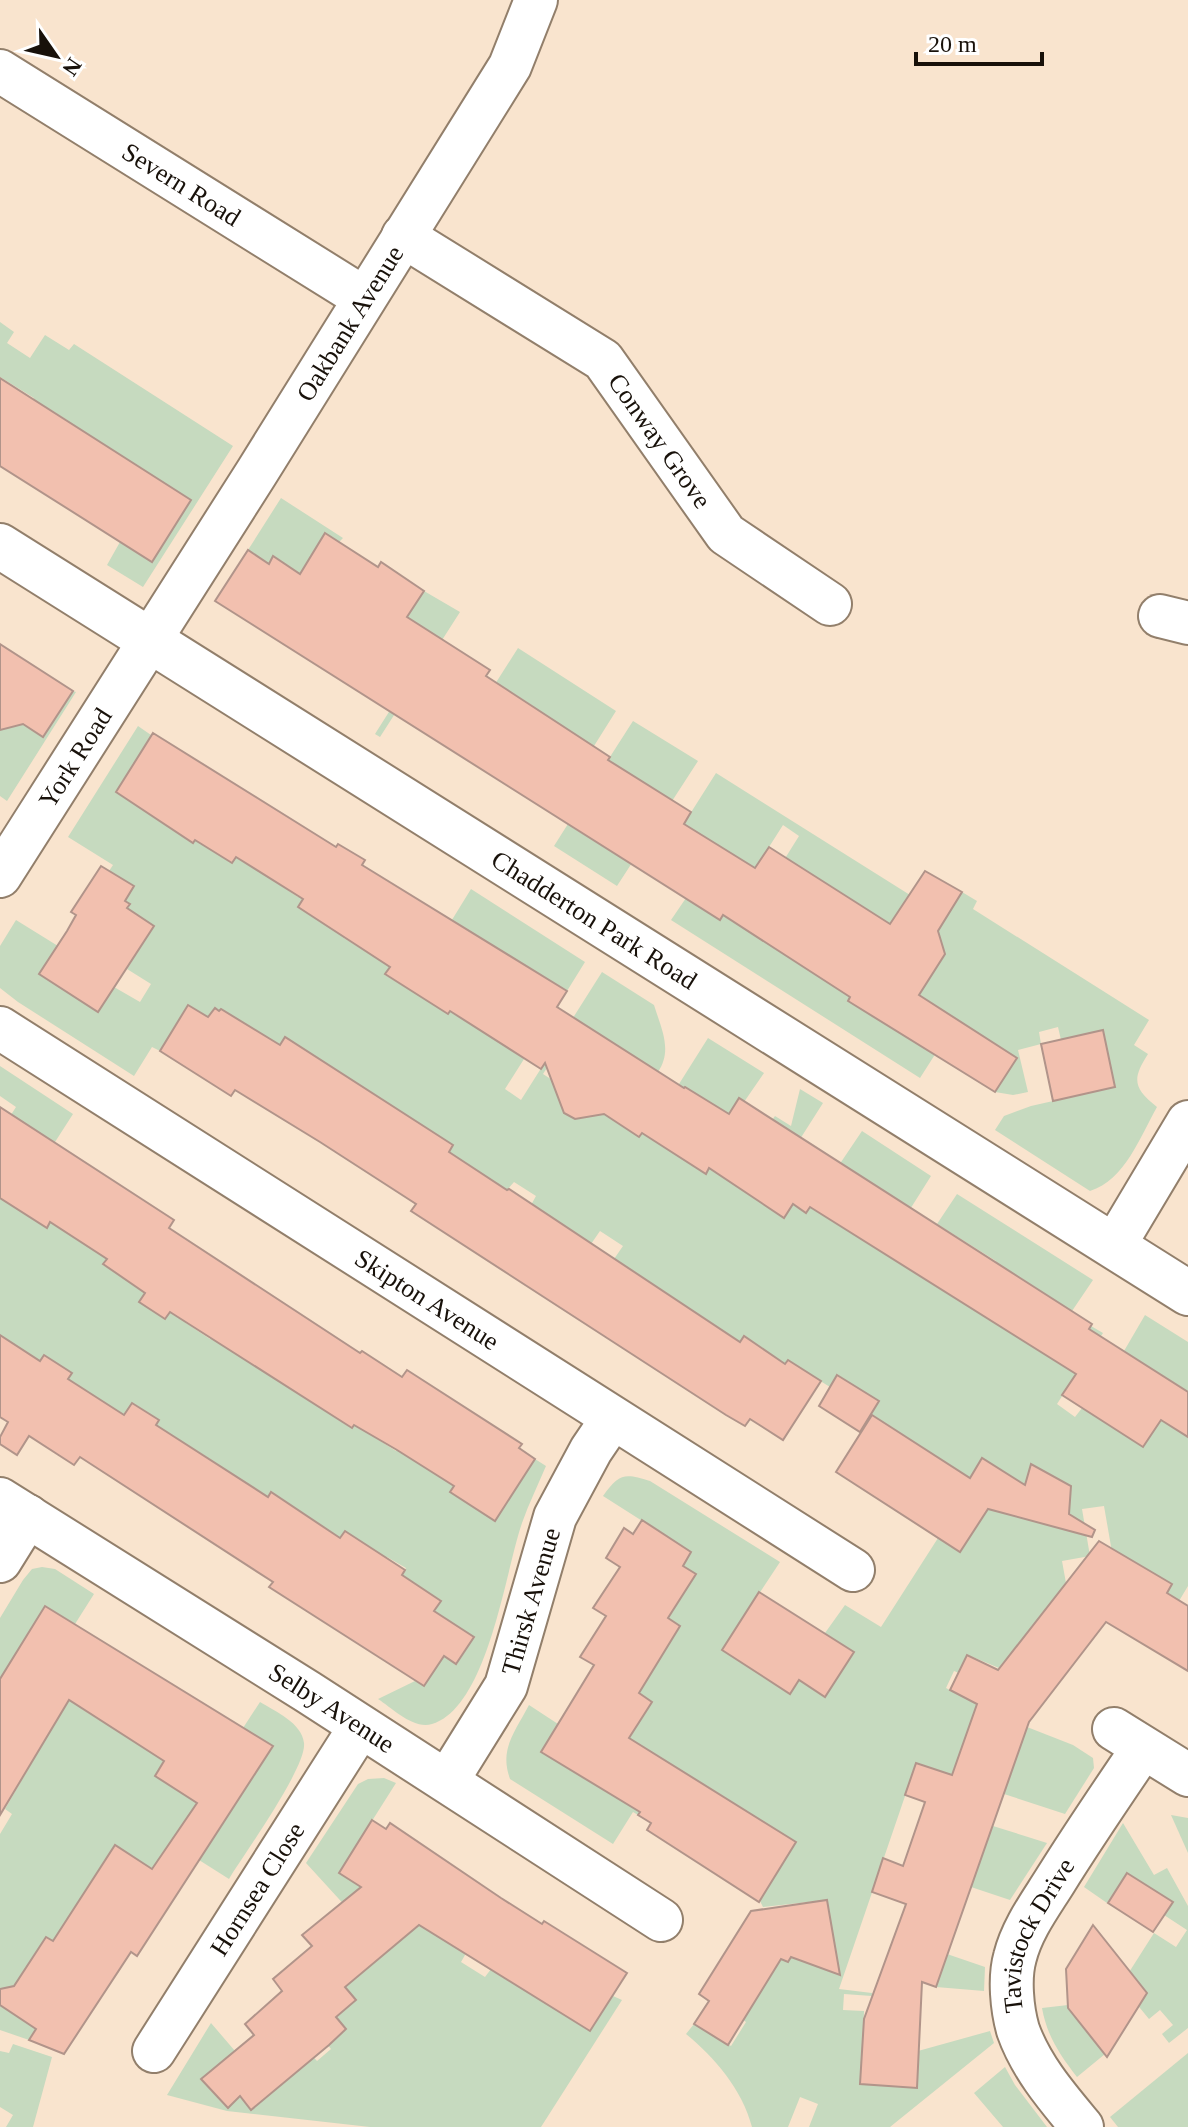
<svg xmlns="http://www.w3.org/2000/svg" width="1188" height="2127" font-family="Georgia,serif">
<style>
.green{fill:#c6dabf;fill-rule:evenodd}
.building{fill:#f2c0af;stroke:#b1948a;stroke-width:2}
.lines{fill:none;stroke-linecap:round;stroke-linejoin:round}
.street-casing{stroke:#927f6b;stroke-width:46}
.secondary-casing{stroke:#927f6b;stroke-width:48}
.street{stroke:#fff;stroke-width:42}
.secondary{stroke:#fff;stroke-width:44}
.labels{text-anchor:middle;stroke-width:6;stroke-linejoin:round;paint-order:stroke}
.street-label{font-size:26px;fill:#18110a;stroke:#fff}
</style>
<rect width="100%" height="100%" fill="#f9e4ce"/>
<g class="green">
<path d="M0,322L14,332L7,343L30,358L45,335L69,350L74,344L233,446L143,587L107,565L120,542L152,562L191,500L130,461L57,436L67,420L48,408L38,424L0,453L34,398L0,377Z"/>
<path d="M281,498L343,538L300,582L273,557L269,564L248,550Z"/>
<path d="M424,591L460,612L380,737L375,734L430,647L400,628Z"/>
<path d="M518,648L616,711L594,746L524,722L533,706L507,689L483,703Z"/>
<path d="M73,691L76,692L7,801L0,796V730L11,717L43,737Z"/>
<path d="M633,721L698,761L617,886L554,846L592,786L597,789L573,828L628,862L668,798L608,760Z"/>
<path d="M138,726L151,735L116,792L193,842L230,784L216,853L231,863L241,850L259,871L298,897L335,848L298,907L342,935L354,920L344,938L390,967L385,975L448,1013L434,949L471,889L585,962L567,991L517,960L475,1026L531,1048L505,1089L521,1100L602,972L654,1005C661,1028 673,1050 658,1072L577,1021L543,1074L569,1091L564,1113L575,1119L583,1118L591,1106L639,1137L675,1083L679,1084L708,1038L764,1073L744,1102L738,1099L729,1114L685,1087L659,1127L713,1162L772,1120L775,1116L791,1126L800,1089L823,1103L760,1202L784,1217L793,1204L806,1212L810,1207L871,1245L835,1171L862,1131L931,1176L885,1249L981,1286L996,1261L937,1224L957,1194L1093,1280L1072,1311L1018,1276L990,1319L1064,1367L1091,1326L1103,1333L1057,1404L1075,1417L1082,1408L1143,1447L1181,1387L1124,1351L1145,1315L1188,1342V1586L1179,1601L1112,1552L1104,1506L1082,1509L1090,1556L1062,1561L1066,1583L999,1668L968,1655L959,1673L954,1671L946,1688L977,1704L952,1775L916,1764L839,1989L872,1993V1996L844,1994L843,2010L864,2011L863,2048L918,2051L990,2031L994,2043L890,2127H809L818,2104L800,2097L788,2127H752C742,2089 715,2058 686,2034L694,2024L731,2046L746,2022L743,2020L781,1959L788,1962L802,1941L797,1923L830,1918L827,1900L763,1907L760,1901L796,1842L754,1816L721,1812L728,1799L671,1764L638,1815L633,1812L613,1844L510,1779C499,1749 515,1732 529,1705L558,1724L542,1752L617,1758L652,1702L639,1693L668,1619L696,1574L683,1566L691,1552L603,1496C619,1473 625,1473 650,1481L780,1562L722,1650L789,1694L799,1680L824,1697L854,1653L825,1633L845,1605L881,1627L938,1538L960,1552L983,1458L970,1478L871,1414L878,1401L838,1375L830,1387L788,1361L782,1368L733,1354L716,1326L700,1315L692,1326L674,1298L614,1259L623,1246L600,1231L591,1244L531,1205L536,1196L514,1182L507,1190L221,1009L219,1011L215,1008L208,1017L188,1005L160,1051L152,1047L134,1076L18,1002L0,988V946L16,920L58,946L40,975L97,1011L114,987L140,1002L151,984L127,969L154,926L127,908L130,904L125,901L109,871L113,865L68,837Z"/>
<path d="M716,773L910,895L934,937L962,892L977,901L973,909L1149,1020L1134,1045L1148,1054C1132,1079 1133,1088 1157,1107C1140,1137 1125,1180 1090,1191L995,1130L1004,1116L1031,1106L1115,1087L1103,1030L1061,1040L1058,1027L1039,1032L1041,1044L1018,1050L1028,1092L1013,1095L995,1092L1015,1060L976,1080L973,1079L995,1044L957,1020L920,1078L671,920L686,898L720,920L753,869L683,825ZM783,825L799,836L779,868L762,858Z"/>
<path d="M0,1066L73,1114L55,1142L47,1227L50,1222L107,1259L103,1265L114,1272L121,1270L149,1287L140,1302L165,1319L172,1309L187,1319L186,1323L210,1339L212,1337L351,1428L357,1420L371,1435L396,1451L399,1447L442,1474L495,1520L535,1459L546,1466C538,1485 529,1503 522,1523C505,1572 488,1707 432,1724C414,1730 392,1708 378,1699L415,1681L424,1686L444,1656L457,1664L474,1637L434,1611L441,1600L399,1579L406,1568L387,1557L377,1574L345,1532L334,1548L270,1493L268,1497L196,1450L163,1446L171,1434L156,1425L159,1420L133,1403L123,1415L68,1379L44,1355L40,1361L0,1335V1132L16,1107L0,1096Z"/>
<path d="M42,1567L55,1569L94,1594L75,1624L45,1606L0,1684V1618L23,1580L32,1569Z"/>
<path d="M64,1681L82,1709L99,1720L105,1709L154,1740L148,1751L164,1761L156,1777L171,1786L180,1771L232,1809L273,1747L243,1728L260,1702C275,1711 302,1723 304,1743C307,1767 244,1854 229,1879L199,1860L152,1869L115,1845L53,1941L46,1937L28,1964L30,2000L8,1987L0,1990V1834L12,1814L5,1809L38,1752Z"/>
<path d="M1027,1727L1073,1745L1093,1758L1094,1768L1065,1814L1004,1794Z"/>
<path d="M384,1778L396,1783L339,1873L423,1927L469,1948L461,1962L485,1977L491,1969L589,2031L613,1996L622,2000L541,2127H370L227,2111L167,2095L211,2023L235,2051L201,2080L227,2108L303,2046L317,2061L331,2049L327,2044L345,2029L336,2017L356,2000L336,1977L349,1910L306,1863L358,1784L368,1779Z"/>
<path d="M1171,1815L1188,1818V1853Z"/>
<path d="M1123,1823L1154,1875L1167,1868L1188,1906V2028L1169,2043L1162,2034L1173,2025L1160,2010L1149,2019L1126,1991L1105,2054L1077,2077C1060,2055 1047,2036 1042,2008L1068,2005L1126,1977L1154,1933L1176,1947L1187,1930L1164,1915L1172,1902L1127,1873L1107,1903L1084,1887Z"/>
<path d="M993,1826L1047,1843L1010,1900L971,1887Z"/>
<path d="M947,1954L985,1967L984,1991L936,1987Z"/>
<path d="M0,2005L36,2029L29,2040L0,2030Z"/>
<path d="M13,2044L52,2057L33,2127H6L13,2115L0,2107V2051L9,2053Z"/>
<path d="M1188,2053V2127H1118L1110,2117Z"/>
<path d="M1005,2067L1015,2085L1047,2127H1003L974,2093Z"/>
</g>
<g class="building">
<path d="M0,378L191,500L152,562L0,466Z"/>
<path d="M325,533L378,567L381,562L424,591L407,617L490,670L486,676L610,757L608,760L691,812L684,824L755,868L769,847L890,924L925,871L962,892L938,931L945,954L919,995L1017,1058L995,1092L848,1001L850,997L723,915L720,920L215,601L248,550L269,564L273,556L300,574Z"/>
<path d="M0,644L73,691L43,737L23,724L0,730Z"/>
<path d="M153,733L336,847L338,844L365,860L362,865L567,991L557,1007L684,1088L685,1087L729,1114L739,1098L1092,1324L1089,1329L1188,1392V1437L1161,1420L1143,1447L1062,1395L1076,1374L810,1207L806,1213L793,1204L784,1218L709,1168L706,1174L642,1133L639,1137L604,1114L575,1119L564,1113L545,1063L541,1069L450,1011L448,1014L385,974L390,967L298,907L303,899L236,857L232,863L195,840L193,843L116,792Z"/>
<path d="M101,866L134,886L125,901L130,904L127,908L154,926L98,1012L39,974L67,931L76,915L71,912Z"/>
<path d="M188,1005L208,1017L215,1008L219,1011L221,1009L280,1045L285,1037L453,1145L449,1152L507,1190L509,1189L740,1342L744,1336L785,1364L788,1360L821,1381L783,1440L750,1419L745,1426L726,1415L411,1211L416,1204L320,1142L235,1090L231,1096L160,1051Z"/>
<path d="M1103,1030L1115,1087L1053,1101L1041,1044Z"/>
<path d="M0,1107L174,1220L169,1228L360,1353L362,1351L402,1377L407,1370L522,1444L519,1448L535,1459L495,1521L450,1492L454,1486L397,1450L354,1425L352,1428L170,1312L165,1319L139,1302L145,1293L103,1264L107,1259L50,1222L47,1228L0,1198Z"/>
<path d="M0,1335L40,1361L44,1355L72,1373L68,1379L124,1415L132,1403L159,1420L156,1425L268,1497L271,1492L340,1538L345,1531L405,1570L402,1575L441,1601L434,1611L474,1637L456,1664L444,1656L424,1686L269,1587L273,1582L80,1457L74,1465L29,1436L17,1455L0,1444V1437L8,1422L0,1417Z"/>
<path d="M837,1375L879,1401L860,1432L819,1406Z"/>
<path d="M872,1415L970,1478L982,1458L1025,1485L1031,1464L1071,1486L1069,1514L1095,1530L1092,1537L988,1509L960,1552L836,1472Z"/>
<path d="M642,1520L691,1552L683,1566L696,1574L668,1618L680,1626L639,1693L652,1702L629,1738L796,1842L759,1902L647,1830L651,1823L638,1815L640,1812L541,1752L594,1665L580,1657L606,1616L593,1608L620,1567L606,1558L624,1528L633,1534Z"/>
<path d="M1099,1541L1172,1584L1167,1593L1188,1606V1671L1106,1622L1029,1722L936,1987L922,1982L917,2088L860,2084L864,2019L906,1904L872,1892L883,1858L903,1866L925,1802L905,1795L916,1763L952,1775L977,1704L950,1690L967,1655L998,1670Z"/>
<path d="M759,1592L854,1652L825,1697L799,1680L790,1694L722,1650Z"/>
<path d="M45,1606L273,1746L137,1956L131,1952L64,2054L29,2040L36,2029L0,2005V1989L14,1986L46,1937L53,1941L115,1845L152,1869L197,1803L155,1776L164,1761L69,1700L0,1815V1679Z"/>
<path d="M372,1820L386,1829L390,1823L501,1898L542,1924L544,1921L627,1973L590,2031L419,1925L345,1987L356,2000L336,2017L346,2029L329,2045L251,2110L240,2096L228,2108L201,2079L254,2035L245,2024L282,1991L273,1979L312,1946L302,1935L361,1887L339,1873Z"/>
<path d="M1127,1873L1173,1902L1153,1932L1108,1903Z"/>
<path d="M827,1900L840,1975L791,1957L788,1962L781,1959L728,2045L694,2024L709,2001L699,1994L751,1911Z"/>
<path d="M1093,1925L1147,1993L1107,2057L1068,2008L1066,1969Z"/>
</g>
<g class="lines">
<g class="street-casing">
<g id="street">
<path id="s1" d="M0,71L364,298"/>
<path id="s2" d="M403,236L603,360L726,534L830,604"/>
<path d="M1160,616L1188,623"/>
<path id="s3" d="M0,876L257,472L510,66L536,0"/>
<path id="s4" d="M0,1028L853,1570"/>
<path d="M1114,1246L1188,1122"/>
<path id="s5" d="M0,1499L308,1692L661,1920"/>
<path d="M0,1561L28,1516"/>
<path d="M1114,1729L1188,1775"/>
<path id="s6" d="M447,1781L506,1686L555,1517L591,1450L612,1419"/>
<path id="s7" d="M154,2051L360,1727"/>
<path id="s8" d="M1082,2127C1057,2097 1031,2067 1018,2030C1012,2009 1009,1978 1015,1957C1022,1929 1040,1905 1055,1881C1083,1836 1113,1792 1143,1748"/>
</g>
</g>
<g class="secondary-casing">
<g id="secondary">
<path id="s9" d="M0,546L1188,1293"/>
</g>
</g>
<use href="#street" class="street"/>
<use href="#secondary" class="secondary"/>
</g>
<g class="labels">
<g class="street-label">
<text dy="9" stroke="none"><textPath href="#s1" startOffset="214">Severn Road</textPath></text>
<text dy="9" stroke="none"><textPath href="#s3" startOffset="654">Oakbank Avenue</textPath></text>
<text dy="9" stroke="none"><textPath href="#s2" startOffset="334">Conway Grove</textPath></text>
<text dy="9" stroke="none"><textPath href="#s3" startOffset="140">York Road</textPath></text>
<text dy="9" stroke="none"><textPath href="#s9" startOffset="702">Chadderton Park Road</textPath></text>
<text dy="9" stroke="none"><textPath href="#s4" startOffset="506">Skipton Avenue</textPath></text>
<text dy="9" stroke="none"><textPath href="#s6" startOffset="200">Thirsk Avenue</textPath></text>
<text dy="9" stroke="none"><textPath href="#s5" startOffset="392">Selby Avenue</textPath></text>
<text dy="9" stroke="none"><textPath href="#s7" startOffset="192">Hornsea Close</textPath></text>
<text dy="9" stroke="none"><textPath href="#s8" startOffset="218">Tavistock Drive</textPath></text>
</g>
</g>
<g transform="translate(56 56) rotate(124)" stroke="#ffffff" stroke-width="6" paint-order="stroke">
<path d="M0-6L14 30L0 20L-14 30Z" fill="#18110a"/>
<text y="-12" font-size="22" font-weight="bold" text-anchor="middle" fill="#18110a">N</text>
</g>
<path d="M916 52v12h126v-12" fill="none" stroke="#18110a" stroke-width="4"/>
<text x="928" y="52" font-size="24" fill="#18110a" stroke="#ffffff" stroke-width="6" paint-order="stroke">20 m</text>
</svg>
